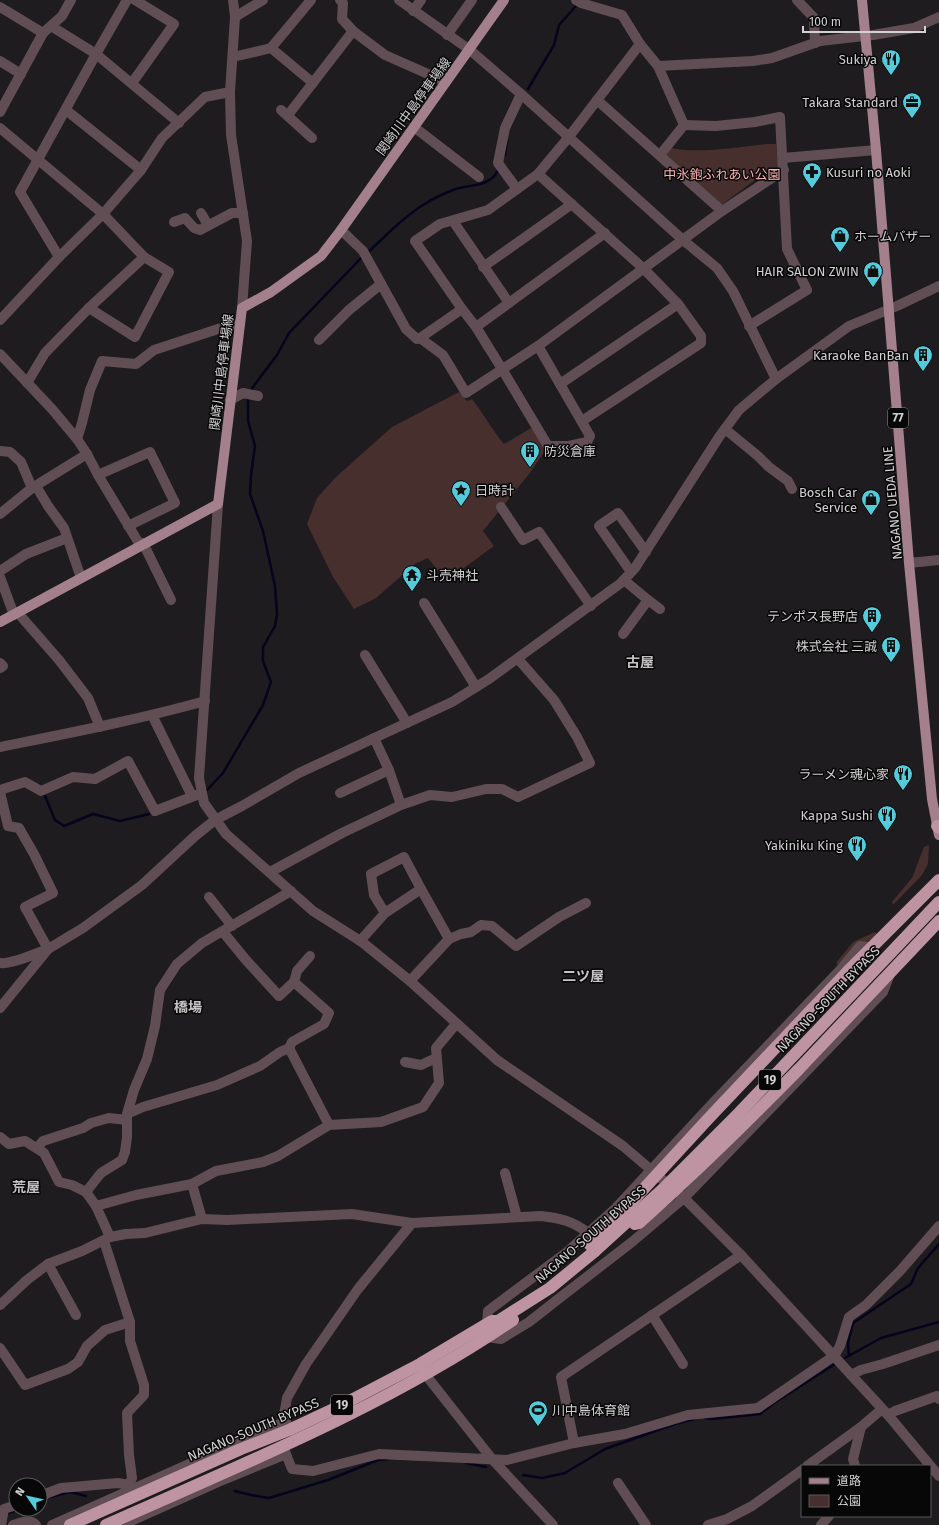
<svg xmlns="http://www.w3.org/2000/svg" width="939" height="1525" font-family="'Fira Sans','Noto Sans JP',sans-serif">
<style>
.green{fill:#472f2e}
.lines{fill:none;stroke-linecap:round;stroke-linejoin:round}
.stream{stroke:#06041d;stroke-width:2.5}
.minor{stroke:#604e54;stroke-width:10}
.major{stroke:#a3808c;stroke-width:10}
.highway{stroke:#be93a2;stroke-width:12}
.highway-bridge{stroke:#be93a2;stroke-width:12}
.labels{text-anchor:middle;stroke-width:3;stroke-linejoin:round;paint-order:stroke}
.shield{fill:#080708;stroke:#959495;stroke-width:1}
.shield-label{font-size:12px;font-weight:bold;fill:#d2d1d2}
.poi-label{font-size:13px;fill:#d2d1d2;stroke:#080708;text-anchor:end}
.street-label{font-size:13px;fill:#d2d1d2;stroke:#080708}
.park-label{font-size:13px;fill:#fbb2af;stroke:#080708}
.neighbourhood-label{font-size:14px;font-weight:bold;fill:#c7c4c6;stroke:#080708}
</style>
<rect width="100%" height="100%" fill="#1e1c1e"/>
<g class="green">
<path d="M766,144H776L778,167L762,175L721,205L669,160L665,153L670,148C701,154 735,147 766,144Z"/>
<path d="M459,392L467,401L472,399C484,414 492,430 504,444L533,427L545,451L529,474L483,531L494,546L446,581L428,558L415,564L376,598L354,609L333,577L307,524L317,498L336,477L392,427Z"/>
<path d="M929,845L928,864L922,875L893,905L892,902L912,878L924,847Z"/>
<path d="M875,932L879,936L875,939L863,942L839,966L836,963L853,942Z"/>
</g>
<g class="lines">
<g class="stream">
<path d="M528,89L554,45L559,25L576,6"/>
<path d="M505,155L507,140"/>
<path d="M367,253C386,236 405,215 428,202C435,197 444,194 453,190C468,184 490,188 498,170"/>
<path d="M250,391L277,355L289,333L363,256"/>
<path d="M207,790L223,773L263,705L271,682L263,661V647L275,626L277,614L275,586L263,531L250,494L251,475L255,446L248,421V396"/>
<path d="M45,796L55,820L64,826L93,814L120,821L149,814"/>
<path d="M849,1356L848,1343L853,1323L911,1284L918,1268L939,1244"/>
<path d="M845,1358L881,1338L939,1322"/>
<path d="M705,1418L712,1419L760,1414L774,1403L835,1364"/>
<path d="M466,1463L486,1467"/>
<path d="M523,1475L542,1478L565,1473L605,1449L675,1424L694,1419"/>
<path d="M235,1491L251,1495L269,1498L328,1480L378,1460L388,1459"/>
<path d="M50,1497L70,1492L86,1496"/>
<path d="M6,1514L19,1509"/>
</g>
<g class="minor">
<path d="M233,0L235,17L230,92L231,135L247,241L242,308"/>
<path d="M340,0L343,3L342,19L353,31L385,55L446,82"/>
<path d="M399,0L470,50L521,94L683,240L717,268L733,291L776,379"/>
<path d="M576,0L581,3L622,15L640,44L658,66L684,125"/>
<path d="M797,0L814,18L815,43"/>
<path d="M0,7L43,33"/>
<path d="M413,11L421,0"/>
<path d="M235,17L263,0"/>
<path d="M51,26L96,54L179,123"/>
<path d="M447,35L472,0"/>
<path d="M271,48L311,0"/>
<path d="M233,57L271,48L313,83"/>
<path d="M0,61L21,74"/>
<path d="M658,66L753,61L772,58L820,41L873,35L914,28L939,17"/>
<path d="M132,83L174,24L135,0"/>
<path d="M597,100L722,211"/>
<path d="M66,110L141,170"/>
<path d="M281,110L312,138"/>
<path d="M0,112L43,33L62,16L71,0"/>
<path d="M288,115L353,31"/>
<path d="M684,125L716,126L755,122L780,117L787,249L807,290L749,326"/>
<path d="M414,127L479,177"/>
<path d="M0,128L103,214L144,257L169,272L135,337L89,308"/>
<path d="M660,155L684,125"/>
<path d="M783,158L876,150"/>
<path d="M538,174L644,269L678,304L701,336V343L582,421"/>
<path d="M517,189L498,163L505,128L521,94"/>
<path d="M201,213L208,225"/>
<path d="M453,221L509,303"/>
<path d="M174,222L185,218L194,228L200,230L232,213H243"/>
<path d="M341,230L363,251L406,329L417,339L420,338L443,355L466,393L538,346L722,211L784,170"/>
<path d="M59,257L20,192L96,54L127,0"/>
<path d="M483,267L572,204"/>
<path d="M0,320L59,257L103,214L141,170L162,138L205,97L230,92"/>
<path d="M476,327L605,233"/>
<path d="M420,338L462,309"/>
<path d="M319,340L349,310L381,284"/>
<path d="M538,346L590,436L587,442L569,446H548L502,369L476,327L462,309L415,241L440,224L488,210L538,174L568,138L640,44"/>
<path d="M0,354L52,409L77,439L87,454L98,475L140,545"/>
<path d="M27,383L45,353L89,308L144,257"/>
<path d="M560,384L678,304"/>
<path d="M230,400L243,393L258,396"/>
<path d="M725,429L758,456L769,467L788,481L792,489"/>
<path d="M77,439L82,423L90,390L102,361L136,364L154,350L218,329L240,324"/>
<path d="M0,451L10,452L21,462L32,488"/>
<path d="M98,475L150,452L175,503L128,526"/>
<path d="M36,486L48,506L64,528L81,578"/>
<path d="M218,504L199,778L204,803L226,834L313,911L362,942L410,981L497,1060L623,1146L684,1198L741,1255L888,1415L939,1476"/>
<path d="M501,507L523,540L539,532L591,606"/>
<path d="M0,514L32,488L87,454"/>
<path d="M143,543L171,600"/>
<path d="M909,563L939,560"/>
<path d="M0,571L26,554L67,538"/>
<path d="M631,572L599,526L618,513L646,552"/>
<path d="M0,577L14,615"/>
<path d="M648,600L660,609"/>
<path d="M424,603L476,687"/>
<path d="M18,613L59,660L88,698L100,727"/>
<path d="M623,634L648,600L624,580"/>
<path d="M365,655L407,723"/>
<path d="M0,663L3,666L0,668"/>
<path d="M152,715L192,796"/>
<path d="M374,738L389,770L401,805"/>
<path d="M0,747C69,733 137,720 205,701"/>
<path d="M0,790L25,782L41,791L73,777L95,779L128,761L155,811L202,793"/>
<path d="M0,792L8,826L19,828L34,854L53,893L25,907L48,949C37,953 10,965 0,963"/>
<path d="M340,793L389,770"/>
<path d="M270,872L342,833L401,805L430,795L452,797L486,789H502L518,797L590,763L577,737L554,700L518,659"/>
<path d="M421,889L449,939"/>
<path d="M209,897L232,926"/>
<path d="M360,941L385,913L421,889L404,857L371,874L374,895L385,913"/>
<path d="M410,981L449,939L461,934L471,932L481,925L492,926L516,946L559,917L586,903"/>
<path d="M294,982L297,971L310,956"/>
<path d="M0,1008L48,949L83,928L142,885L195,836L215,820L242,806L299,773L452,702L489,679L621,583L635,568L719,437L739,410L776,379L849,326L897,306L939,286"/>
<path d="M405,1062L421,1065L436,1058"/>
<path d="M127,1114L143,1107L217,1085L260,1066L280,1052L289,1048L292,1042L324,1024L329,1013L294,982L279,996L246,960L223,932"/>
<path d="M329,1125L381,1122L423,1107L439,1083L436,1048L456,1024"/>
<path d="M0,1137L9,1144L25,1141L44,1153L59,1182L72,1185L86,1192"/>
<path d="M37,1148L43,1141L83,1128L91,1123L109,1118L127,1120"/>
<path d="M505,1173L517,1217"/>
<path d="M96,1206L136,1195L192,1184"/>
<path d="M202,1219L192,1184L216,1171L263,1162L278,1156L329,1125L289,1048"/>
<path d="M110,1237L96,1206L86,1192L101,1173L122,1160L125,1152L127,1137V1114L134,1090L147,1059L155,1026L160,990L177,964L202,943L291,891"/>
<path d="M104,1241L130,1322V1341L144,1385V1395L127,1413L129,1455L132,1478L129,1485"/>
<path d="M48,1264L76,1315"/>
<path d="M0,1305L27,1280L48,1264L82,1251L110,1237L126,1234L145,1233L202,1219L227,1220L352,1214L412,1223L541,1216C560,1218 573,1221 588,1233"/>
<path d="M652,1315L683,1364"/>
<path d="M487,1324L488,1311L567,1252L616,1208L712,1104L843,967L860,946L872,947"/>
<path d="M487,1337L501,1339L529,1322L557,1300L632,1242L684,1198L883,992L890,974"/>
<path d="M0,1348L25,1385L68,1369L78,1362L87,1346L105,1330L130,1322"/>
<path d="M422,1367L425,1374L492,1459L553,1525"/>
<path d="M851,1375L861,1370L883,1364L939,1345"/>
<path d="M888,1415L895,1411L937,1396L939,1399"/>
<path d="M288,1427L284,1415L287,1398L306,1364L358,1289L412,1223"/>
<path d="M574,1443L625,1434L688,1415L758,1408L834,1356L840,1346L849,1317L866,1305L900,1271L939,1226"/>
<path d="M286,1454L292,1469L313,1471L379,1454L507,1460L574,1443L561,1377L741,1255"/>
<path d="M807,1466L861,1427L882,1409"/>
<path d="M855,1466L853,1459L861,1427"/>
<path d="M618,1483L646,1525"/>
<path d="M40,1496L61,1488L118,1483L129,1485L131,1490"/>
<path d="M1,1525L4,1509L16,1505"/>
<path d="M13,1525C20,1523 30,1518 36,1525"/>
<path d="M52,1525L286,1421"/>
<path d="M122,1525L225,1479L286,1454L284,1448"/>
<path d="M708,1525L727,1519L752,1506L802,1470"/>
<path d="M821,1525L829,1516"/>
</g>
<g class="major">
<path d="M862,0L876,150L909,563L932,799L939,835"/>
<path d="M0,622L218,504L242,308L271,292L321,256L341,230L504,0"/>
</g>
<g class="highway">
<path d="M937,826L939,828"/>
<path d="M848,971L939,880"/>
<path d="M798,1070L939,921"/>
<path d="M70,1525L241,1449L289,1430L338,1407L420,1364L492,1321H498L550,1288L595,1251"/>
<path d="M106,1525C245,1463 387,1406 513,1320"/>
</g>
<g class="highway-bridge">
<path d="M635,1224L639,1223C694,1174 746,1123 798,1070"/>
<path d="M590,1245L616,1219L708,1119L848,971"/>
<path d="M595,1251L663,1189L739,1113L939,902"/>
</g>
</g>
<defs>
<g id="restaurant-pin" transform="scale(1)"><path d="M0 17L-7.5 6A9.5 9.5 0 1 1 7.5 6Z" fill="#53cbda" stroke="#080708"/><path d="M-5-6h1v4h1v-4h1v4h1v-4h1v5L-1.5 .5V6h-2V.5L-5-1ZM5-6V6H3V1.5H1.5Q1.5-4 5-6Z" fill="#111"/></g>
<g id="office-pin" transform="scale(1)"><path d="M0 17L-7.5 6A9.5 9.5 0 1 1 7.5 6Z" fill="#53cbda" stroke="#080708"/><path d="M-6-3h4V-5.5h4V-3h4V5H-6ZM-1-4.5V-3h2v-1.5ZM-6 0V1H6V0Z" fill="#111"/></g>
<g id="pharmacy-pin" transform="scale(1)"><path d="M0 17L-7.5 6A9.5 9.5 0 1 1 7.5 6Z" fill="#53cbda" stroke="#080708"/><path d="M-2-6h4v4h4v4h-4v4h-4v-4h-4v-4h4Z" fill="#111"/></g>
<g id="shop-pin" transform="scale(1)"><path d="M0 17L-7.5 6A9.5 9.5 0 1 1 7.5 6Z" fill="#53cbda" stroke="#080708"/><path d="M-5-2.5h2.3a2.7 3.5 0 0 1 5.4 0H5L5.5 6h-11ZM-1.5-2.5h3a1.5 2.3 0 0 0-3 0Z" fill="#111"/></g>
<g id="building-pin" transform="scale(1)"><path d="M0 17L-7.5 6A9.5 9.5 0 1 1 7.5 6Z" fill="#53cbda" stroke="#080708"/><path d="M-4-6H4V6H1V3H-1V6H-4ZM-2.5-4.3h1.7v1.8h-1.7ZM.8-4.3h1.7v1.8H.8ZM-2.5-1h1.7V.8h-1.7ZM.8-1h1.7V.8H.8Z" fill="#111"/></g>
<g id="sight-pin" transform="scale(1)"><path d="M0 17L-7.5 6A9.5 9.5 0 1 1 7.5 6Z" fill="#53cbda" stroke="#080708"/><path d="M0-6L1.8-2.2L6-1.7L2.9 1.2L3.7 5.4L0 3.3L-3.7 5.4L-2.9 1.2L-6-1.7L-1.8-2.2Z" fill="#111"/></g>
<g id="temple-pin" transform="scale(1)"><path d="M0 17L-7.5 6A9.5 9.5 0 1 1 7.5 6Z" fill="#53cbda" stroke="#080708"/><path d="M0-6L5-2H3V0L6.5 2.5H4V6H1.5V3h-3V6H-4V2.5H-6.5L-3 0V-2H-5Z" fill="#111"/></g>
<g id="stadium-pin" transform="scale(1)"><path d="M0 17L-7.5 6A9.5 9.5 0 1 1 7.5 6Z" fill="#53cbda" stroke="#080708"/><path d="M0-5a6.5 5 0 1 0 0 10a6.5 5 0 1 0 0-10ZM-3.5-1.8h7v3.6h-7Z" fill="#111"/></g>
</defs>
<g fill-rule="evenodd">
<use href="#restaurant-pin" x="891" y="59"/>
<use href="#office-pin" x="912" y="102"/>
<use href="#pharmacy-pin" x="812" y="172"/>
<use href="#shop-pin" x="840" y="236"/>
<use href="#shop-pin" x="873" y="271"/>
<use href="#building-pin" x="923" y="355"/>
<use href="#building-pin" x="530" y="451"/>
<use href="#sight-pin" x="461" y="490"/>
<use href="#shop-pin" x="871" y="499"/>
<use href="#temple-pin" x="412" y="575"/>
<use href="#building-pin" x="872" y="616"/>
<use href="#building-pin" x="891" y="646"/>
<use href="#restaurant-pin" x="903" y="774"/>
<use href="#restaurant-pin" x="887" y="815"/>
<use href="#restaurant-pin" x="857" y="845"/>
<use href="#stadium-pin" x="538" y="1410"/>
</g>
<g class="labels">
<g class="shield">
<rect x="888" y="408" width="20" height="20" rx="3"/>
<rect x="759" y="1070" width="22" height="20" rx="3"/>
<rect x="331" y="1395" width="22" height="20" rx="3"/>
</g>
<g class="shield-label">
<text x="898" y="422">77</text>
<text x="770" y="1084">19</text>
<text x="342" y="1409">19</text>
</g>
<g class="poi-label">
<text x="877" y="64">Sukiya</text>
<text x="898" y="107">Takara Standard</text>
<text x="826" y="177" text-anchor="start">Kusuri no Aoki</text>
<text x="854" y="241" text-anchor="start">ホームバザー</text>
<text x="859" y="276">HAIR SALON ZWIN</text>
<text x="909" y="360">Karaoke BanBan</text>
<text x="544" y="456" text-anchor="start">防災倉庫</text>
<text x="475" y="495" text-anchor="start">日時計</text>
<text x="857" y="497">Bosch Car<tspan x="857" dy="15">Service</tspan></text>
<text x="426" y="580" text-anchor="start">斗売神社</text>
<text x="858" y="621">テンポス長野店</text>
<text x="877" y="651">株式会社 三誠</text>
<text x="889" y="779">ラーメン魂心家</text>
<text x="873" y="820">Kappa Sushi</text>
<text x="843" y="850">Yakiniku King</text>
<text x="552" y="1415" text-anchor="start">川中島体育館</text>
</g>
<g class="street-label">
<text transform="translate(413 106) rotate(-54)" y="5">関崎川中島停車場線</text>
<text transform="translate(221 372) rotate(-83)" y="5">関崎川中島停車場線</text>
<text transform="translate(892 503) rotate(-95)" y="5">NAGANO UEDA LINE</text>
<text transform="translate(828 999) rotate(-46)" y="5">NAGANO-SOUTH BYPASS</text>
<text transform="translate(590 1234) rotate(-41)" y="5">NAGANO-SOUTH BYPASS</text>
<text transform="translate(253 1429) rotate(-23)" y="5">NAGANO-SOUTH BYPASS</text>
</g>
<g class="park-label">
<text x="722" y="179">中氷鉋ふれあい公園</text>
</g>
<g class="neighbourhood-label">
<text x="640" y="667">古屋</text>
<text x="583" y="981">二ツ屋</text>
<text x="188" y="1012">橋場</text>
<text x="26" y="1192">荒屋</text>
</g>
</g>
<rect x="801" y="1465" width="130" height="52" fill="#080708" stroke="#595859"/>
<rect x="809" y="1478" width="20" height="6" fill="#a3808c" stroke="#595859"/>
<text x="837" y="1485" font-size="12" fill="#d2d1d2">道路</text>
<rect x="809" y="1495" width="20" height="12" fill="#472f2e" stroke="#595859"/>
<text x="837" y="1505" font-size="12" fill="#d2d1d2">公園</text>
<g transform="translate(28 1497) rotate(304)"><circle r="19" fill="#080708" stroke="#595859"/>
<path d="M0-3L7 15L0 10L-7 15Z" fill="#53cbda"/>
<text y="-6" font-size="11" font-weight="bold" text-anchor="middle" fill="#d2d1d2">N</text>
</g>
<path d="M803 26v6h122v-6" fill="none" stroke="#d2d1d2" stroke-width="2"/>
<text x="809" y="26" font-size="12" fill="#d2d1d2" stroke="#080708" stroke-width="3" paint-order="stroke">100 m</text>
</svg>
